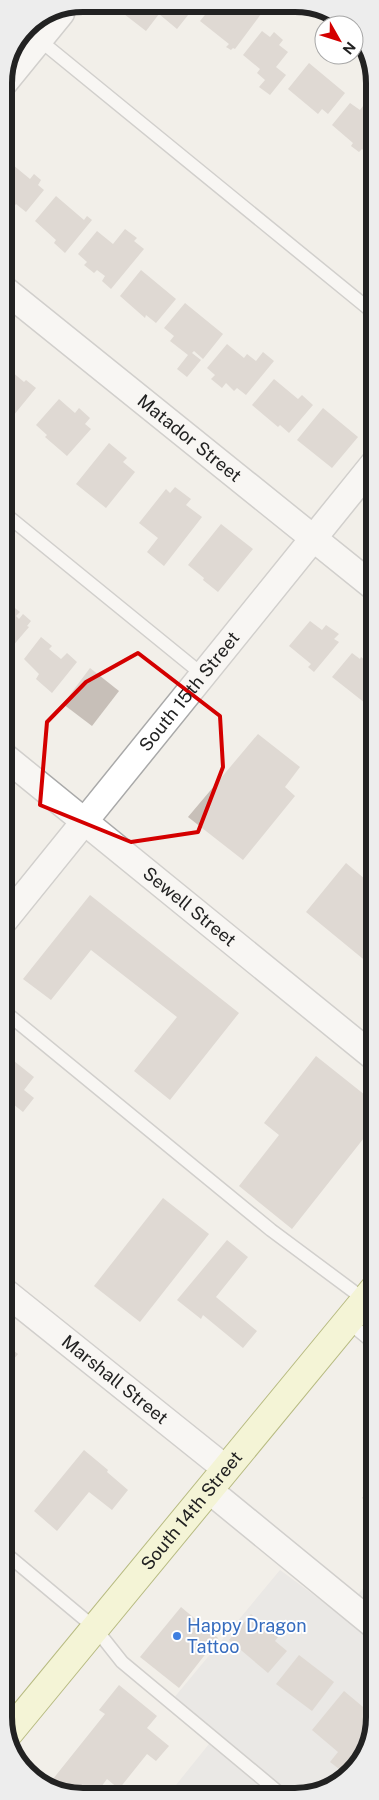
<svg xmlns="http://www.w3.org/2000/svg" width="379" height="1800" font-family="'Public Sans',sans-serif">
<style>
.residential{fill:#e0dfdf}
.building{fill:#c7bfb8}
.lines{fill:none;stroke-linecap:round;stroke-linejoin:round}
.service-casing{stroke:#a9a9a9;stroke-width:15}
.minor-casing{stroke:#a9a9a9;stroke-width:29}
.secondary-casing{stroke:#707d05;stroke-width:30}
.service{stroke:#fff;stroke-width:12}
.minor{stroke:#fff;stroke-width:26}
.secondary{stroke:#f7fabf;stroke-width:28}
.marked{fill:none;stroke:#d40000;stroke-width:4;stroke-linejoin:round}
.shop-dot{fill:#3f7fe0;stroke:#fff;stroke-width:2}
.labels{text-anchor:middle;stroke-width:4;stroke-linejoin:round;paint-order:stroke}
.street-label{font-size:18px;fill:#222;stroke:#fff}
.shop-label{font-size:18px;fill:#366cbe;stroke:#fff;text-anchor:start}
.rim{fill:none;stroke:#222;stroke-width:6}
</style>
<rect width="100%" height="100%" fill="#f2efe9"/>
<path class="residential" d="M280,1570L341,1615L375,1574V1722L352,1773L306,1796L168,1795L217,1734L173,1699Z"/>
<g class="building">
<path d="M132,4L181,5H196L177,29L159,14L146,31L124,14Z"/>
<path d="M213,5H236L244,13L246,11L247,12L253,6H259L264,10L235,49L233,48L231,50L226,47L229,44L200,21Z"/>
<path d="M262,31L270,37L274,32L283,40L279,45L288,52L276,67L286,75L270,95L259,87L265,80L257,73L260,69L243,55Z"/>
<path d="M309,63L345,93L328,114L322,109L318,114L288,89Z"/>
<path d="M350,103L360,110L363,106L375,115V147L368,155L362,149L359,152L351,146L353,143L332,125Z"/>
<path d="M7,160L30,179L34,174L41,180L38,185L44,190L26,212L16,204L13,208L4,201V164Z"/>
<path d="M56,196L84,220L87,216L92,220L65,253L54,243L56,240L35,221Z"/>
<path d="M125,229L137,238L134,241L144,249L111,289L102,281L105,276L97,270L94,273L84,265L87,262L78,254L97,231L113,244Z"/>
<path d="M141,270L176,299L156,323L146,315L145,318L120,296Z"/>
<path d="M185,303L223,334L203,359L194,351L192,353L201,360L187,377L177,369L188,355L170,341L174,336L164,328Z"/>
<path d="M227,344L244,358L247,354L256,361L263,352L274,361L246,395L237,388L234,391L226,383L222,388L211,379L215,375L207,368Z"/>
<path d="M4,369L9,373L11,371L24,382L26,380L36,388L13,416L4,409Z"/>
<path d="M274,379L298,399L302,395L313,405L289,433L280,425L278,427L252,405Z"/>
<path d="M59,399L75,413L79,408L90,418L85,424L91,429L67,456L45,437L47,435L36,425Z"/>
<path d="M323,408L358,437L332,468L297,440Z"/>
<path d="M109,443L127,458L123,462L135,472L106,508L76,484Z"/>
<path d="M175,487L191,499L186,505L202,517L164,566L147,552L158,538L139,523L166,489L170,493Z"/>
<path d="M221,524L253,549L218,592L203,580L204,578L188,565Z"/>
<path d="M11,605L20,612L16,616L19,619L23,614L31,621L27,626L29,627L11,648L9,646L4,652V607L7,610Z"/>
<path d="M310,621L322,630L326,625L339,634L334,639L339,642L314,672L308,667L311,664L289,646Z"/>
<path d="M41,637L52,646L49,649L61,659L67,653L77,662L52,693L36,679L39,674L24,659Z"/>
<path d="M352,653L360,659L361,657L375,668V690L365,703L332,677Z"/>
<path d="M90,668L119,691L92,726L63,704Z"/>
<path d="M258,734L300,767L285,787L295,796L243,860L188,817Z"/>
<path d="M346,863L372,885L375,881V954L368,963L306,912Z"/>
<path d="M90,895L239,1013L170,1100L134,1071L177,1017L91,950L51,1000L23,979Z"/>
<path d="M4,1053L34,1077L24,1090L34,1098L23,1112L13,1104L4,1115Z"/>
<path d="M316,1056L375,1103V1124L292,1229L239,1186L279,1135L264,1123Z"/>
<path d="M163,1198L209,1234L140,1322L94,1286Z"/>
<path d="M227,1240L248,1257L216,1297L257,1331L243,1348L203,1315L201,1319L177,1300Z"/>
<path d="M4,1343L18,1354L4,1371Z"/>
<path d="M84,1450L108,1470L107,1472L128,1490L112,1510L89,1492L57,1531L34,1511Z"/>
<path d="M375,1469V1509L362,1498L372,1485L366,1480Z"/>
<path d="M181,1607L218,1638L179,1688L140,1657Z"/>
<path d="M251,1614L278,1637L275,1641L287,1651L268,1673L229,1640Z"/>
<path d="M299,1655L334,1682L312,1711L276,1684Z"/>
<path d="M119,1685L157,1716L147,1728L169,1746L156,1761L147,1754L119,1789L107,1779L95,1795H68L49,1784L105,1714L99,1710Z"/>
<path d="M344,1691L375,1717V1722L364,1746L343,1772L330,1762L338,1752L312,1730Z"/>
</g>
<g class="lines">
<g class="service-casing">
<g id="service">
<path d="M26,29L375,314"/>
<path d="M4,513L203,675"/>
<path d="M4,1011L271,1230L365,1300"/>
<path d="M347,1321L375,1344"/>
<path d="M4,1552L95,1628L122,1662L283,1796"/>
</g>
</g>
<g class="minor-casing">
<g id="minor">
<path d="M4,83L61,13"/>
<path id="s1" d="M4,289L375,588"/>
<path id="s2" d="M4,756L375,1058"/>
<path id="s3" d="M4,921L375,462"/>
<path id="s4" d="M4,1291L226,1469"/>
<path d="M209,1490L375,1626"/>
</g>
</g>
<g class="secondary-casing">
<g id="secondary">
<path id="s5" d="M8,1734L375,1288"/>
</g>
</g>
<use href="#service" class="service"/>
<use href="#minor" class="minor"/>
<use href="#secondary" class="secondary"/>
</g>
<path d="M0 0H379V1800H0ZM138,653L220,716L223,767L198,832L131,842L40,805L47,722L86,682Z" fill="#f2efe9" fill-opacity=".55" fill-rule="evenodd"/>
<path class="marked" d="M138,653L220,716L223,767L198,832L131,842L40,805L47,722L86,682Z"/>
<circle class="shop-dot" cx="177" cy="1636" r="5"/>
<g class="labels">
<g class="street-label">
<text dy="6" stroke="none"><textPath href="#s1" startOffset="238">Matador Street</textPath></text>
<text dy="6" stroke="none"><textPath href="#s3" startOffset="295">South 15th Street</textPath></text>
<text dy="6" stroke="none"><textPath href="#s2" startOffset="239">Sewell Street</textPath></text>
<text dy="6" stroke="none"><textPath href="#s4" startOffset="142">Marshall Street</textPath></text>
<text dy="6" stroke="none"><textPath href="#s5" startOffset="289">South 14th Street</textPath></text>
</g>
<g class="shop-label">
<text x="187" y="1632">Happy Dragon<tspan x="187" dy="21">Tattoo</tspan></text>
</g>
</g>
<path d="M0 0H379V1800H0ZM83 12H295A71 71 0 0 1 366 83V1717A71 71 0 0 1 295 1788H83A71 71 0 0 1 12 1717V83A71 71 0 0 1 83 12Z" fill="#ededed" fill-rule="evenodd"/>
<path class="rim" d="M83 12H295A71 71 0 0 1 366 83V1717A71 71 0 0 1 295 1788H83A71 71 0 0 1 12 1717V83A71 71 0 0 1 83 12Z"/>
<g transform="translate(339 40) rotate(129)"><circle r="24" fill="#ffffff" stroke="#a7a7a7"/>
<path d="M0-4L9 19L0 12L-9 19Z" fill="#d40000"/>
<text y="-8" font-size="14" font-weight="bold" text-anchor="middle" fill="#222222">N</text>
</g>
</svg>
